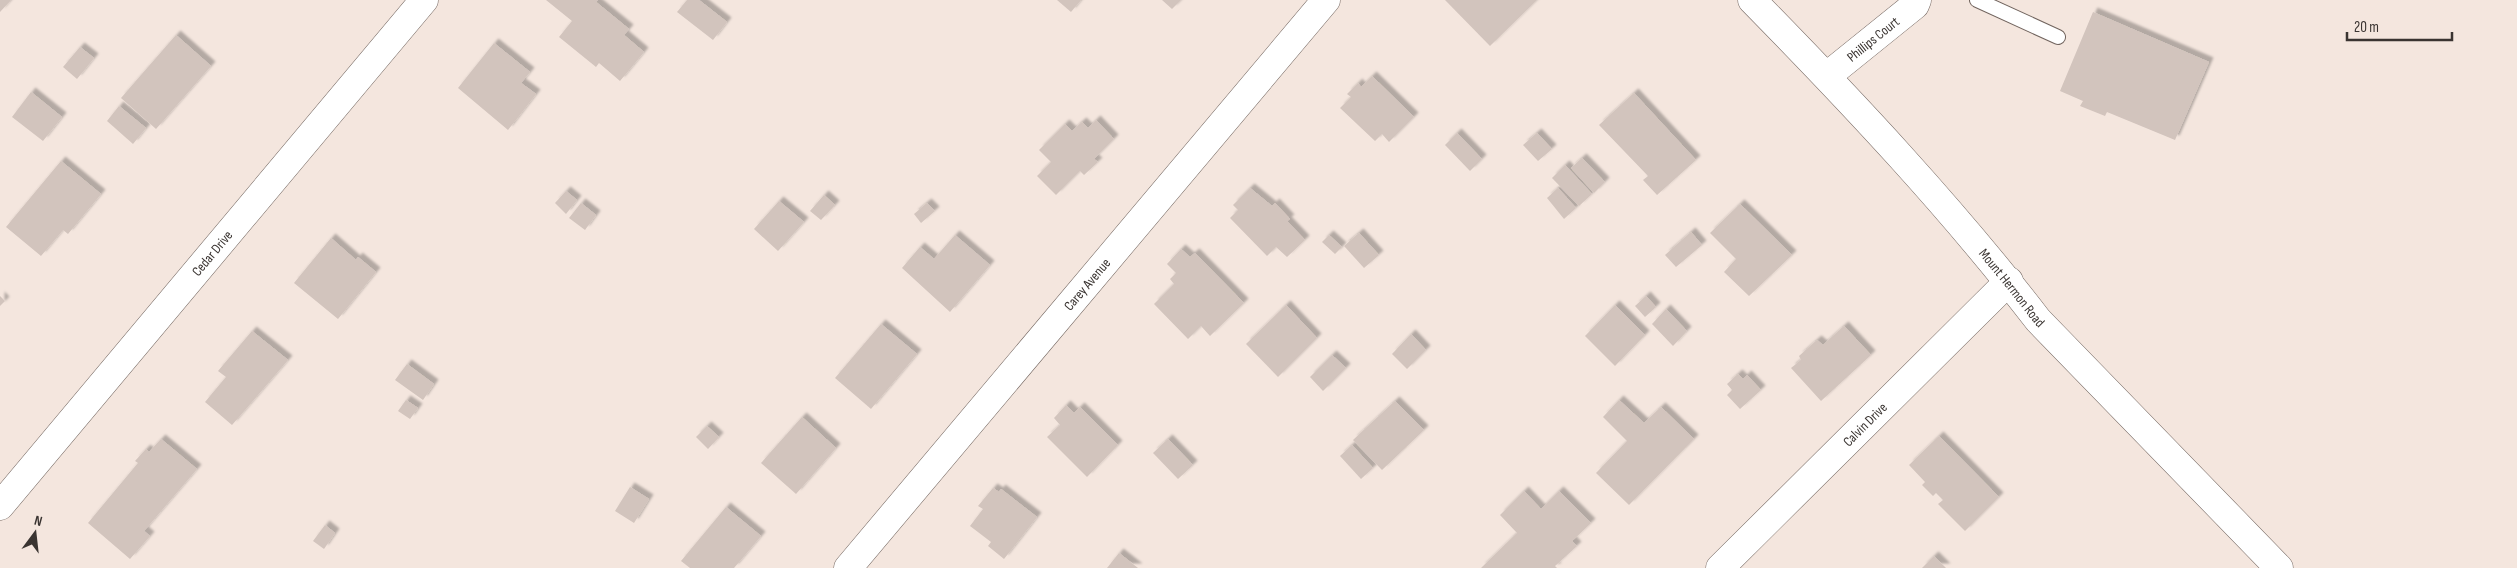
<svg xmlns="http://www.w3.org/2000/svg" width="2517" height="568" font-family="'Sofia Sans Condensed',sans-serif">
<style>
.building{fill:#d2c4bd;filter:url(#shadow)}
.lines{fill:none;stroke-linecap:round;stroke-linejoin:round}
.service-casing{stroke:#71645e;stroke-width:16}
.minor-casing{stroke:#71645e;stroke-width:29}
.secondary-casing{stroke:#71645e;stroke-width:29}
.service{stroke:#fff;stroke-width:14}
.minor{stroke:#fff;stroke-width:28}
.secondary{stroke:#fff;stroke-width:28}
.labels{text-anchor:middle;stroke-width:5;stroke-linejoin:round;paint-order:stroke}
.street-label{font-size:14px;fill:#3a3431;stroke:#f4e6de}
</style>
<defs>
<filter id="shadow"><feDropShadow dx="4.5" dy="-4.5" stdDeviation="1" flood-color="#0004"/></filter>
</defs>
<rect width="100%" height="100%" fill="#f4e6de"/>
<g class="building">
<path d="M0,0H11L0,12Z"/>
<path d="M546,0H598L596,2L629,29L624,35L644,52L620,81L599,63L596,67L559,37L572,21Z"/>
<path d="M687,0H699L727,22L713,40L677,12Z"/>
<path d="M1057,0H1081L1071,12Z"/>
<path d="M1162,0H1181L1172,9Z"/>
<path d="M1445,0H1537L1490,46Z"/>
<path d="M2093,12L2209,62L2175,140L2107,112L2105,116L2080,106L2083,101L2060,91Z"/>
<path d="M176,35L211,66L156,129L121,98Z"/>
<path d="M494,43L530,72L521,83L536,94L508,130L458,88Z"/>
<path d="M80,47L94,58L77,79L63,67Z"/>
<path d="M1372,76L1414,117L1389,142L1382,134L1375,141L1340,108L1351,97L1347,94L1358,83L1361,87Z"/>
<path d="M31,92L62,117L43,141L12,117Z"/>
<path d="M1634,93L1696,160L1657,195L1643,180L1648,176L1599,125Z"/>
<path d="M119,106L146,128L133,144L107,121Z"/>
<path d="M1096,120L1114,139L1094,159L1098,162L1084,175L1080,171L1056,195L1037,176L1051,162L1039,150L1065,124L1072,131L1082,122L1088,128Z"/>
<path d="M1457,133L1482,159L1470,171L1445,145Z"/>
<path d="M1537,133L1552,149L1538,161L1523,145Z"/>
<path d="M1582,158L1605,182L1594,193L1571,168Z"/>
<path d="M61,161L101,194L68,234L63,230L41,256L6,227Z"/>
<path d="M1565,165L1592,194L1579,206L1552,178Z"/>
<path d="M1250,188L1272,206L1275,203L1290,219L1287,221L1305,240L1287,257L1276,247L1267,256L1230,218L1238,210L1233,205Z"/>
<path d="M1558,188L1576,208L1564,219L1547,198Z"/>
<path d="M566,191L577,200L566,214L555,203Z"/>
<path d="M824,195L835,205L821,220L810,211Z"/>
<path d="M779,201L804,222L778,251L754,229Z"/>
<path d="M581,203L596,215L585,230L569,218Z"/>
<path d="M927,203L935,211L921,223L914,214Z"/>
<path d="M1740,204L1792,255L1749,296L1724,272L1736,259L1710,233Z"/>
<path d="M1691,232L1702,245L1676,267L1665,255Z"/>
<path d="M1359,233L1379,255L1364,268L1344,246Z"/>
<path d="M955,235L990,265L950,312L902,268L920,247L934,259Z"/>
<path d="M1329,235L1342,247L1335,254L1322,242Z"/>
<path d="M331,238L356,260L358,257L376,272L338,319L294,283Z"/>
<path d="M1181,249L1190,257L1195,253L1244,303L1210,336L1201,326L1188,339L1154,304L1174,284L1170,279L1176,273L1167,264Z"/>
<path d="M0,296L5,301L0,306Z"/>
<path d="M1646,296L1656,307L1645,317L1635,306Z"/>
<path d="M1286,305L1317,338L1278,377L1246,344Z"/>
<path d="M1615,305L1645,335L1615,366L1585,336Z"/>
<path d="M1666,309L1687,331L1673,346L1652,324Z"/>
<path d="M881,324L917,354L871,409L835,378Z"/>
<path d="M1844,326L1871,355L1821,401L1791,368L1801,360L1799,356L1817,340L1823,345Z"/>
<path d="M252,331L288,360L232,425L205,402L226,377L218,371Z"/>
<path d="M1411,334L1426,350L1407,369L1392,354Z"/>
<path d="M1332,355L1346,368L1323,391L1310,377Z"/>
<path d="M407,364L434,384L423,400L395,380Z"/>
<path d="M1738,374L1743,379L1747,375L1761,390L1740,409L1727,395L1732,390L1727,384Z"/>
<path d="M406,400L418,408L410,419L398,411Z"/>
<path d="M1619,400L1644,423L1661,407L1694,439L1629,505L1596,473L1627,441L1603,417Z"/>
<path d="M1395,401L1424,430L1382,470L1353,440Z"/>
<path d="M1066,405L1074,413L1080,407L1118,445L1087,477L1047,437L1060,425L1054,418Z"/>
<path d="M802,417L836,448L796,494L761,463Z"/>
<path d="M707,426L719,437L708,449L696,437Z"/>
<path d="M1939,436L1999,497L1965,531L1938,504L1943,500L1936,493L1933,496L1922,485L1925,482L1909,465Z"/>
<path d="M161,439L197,469L144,531L150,536L130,559L88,523L138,463L135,461L146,449L149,452Z"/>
<path d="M1168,439L1193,465L1178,479L1153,453Z"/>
<path d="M1352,445L1373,468L1361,479L1340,456Z"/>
<path d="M630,487L649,499L634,523L615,511Z"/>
<path d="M993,488L999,492L1001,489L1037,517L1004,559L988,546L991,542L970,526L983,509L978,506Z"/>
<path d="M1524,491L1541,509L1559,491L1591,523L1572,541L1577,546L1555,566L1557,568H1481L1517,533L1500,515Z"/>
<path d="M726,507L761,536L734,568H690L681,561Z"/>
<path d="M325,525L335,533L324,549L313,541Z"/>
<path d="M1119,553L1138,568H1107Z"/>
<path d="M1934,556L1946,568H1922Z"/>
</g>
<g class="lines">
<g class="service-casing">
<path id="service" d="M1977,0L2058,37"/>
</g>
<g class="minor-casing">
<g id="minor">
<path id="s1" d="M1827,76L1915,5L1917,0"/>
<path id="s2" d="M0,506L424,0"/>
<path id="s3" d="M848,568L1326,0"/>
<path id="s4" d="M1720,568L2009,281"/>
</g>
</g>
<g class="secondary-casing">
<g id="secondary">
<path id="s5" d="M1752,0C1852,102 1951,207 2038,320L2279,568"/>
</g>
</g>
<use href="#service" class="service"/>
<use href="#minor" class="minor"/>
<use href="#secondary" class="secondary"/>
</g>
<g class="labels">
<g class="street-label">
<text dy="5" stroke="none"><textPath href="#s1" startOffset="59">Phillips Court</textPath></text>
<text dy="5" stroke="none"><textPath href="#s2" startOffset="330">Cedar Drive</textPath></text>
<text dy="5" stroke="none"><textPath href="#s3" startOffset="371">Carey Avenue</textPath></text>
<text dy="5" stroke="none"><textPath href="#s5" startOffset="388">Mount Hermon Road</textPath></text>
<text dy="5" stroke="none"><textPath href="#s4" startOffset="204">Calvin Drive</textPath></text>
</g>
</g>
<g transform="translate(35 533) rotate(15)" stroke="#f4e6de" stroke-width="4" paint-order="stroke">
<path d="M0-4L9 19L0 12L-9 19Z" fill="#3a3431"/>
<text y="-8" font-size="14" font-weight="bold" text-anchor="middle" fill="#3a3431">N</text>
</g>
<path d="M2347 32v8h105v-8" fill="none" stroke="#3a3431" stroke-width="2.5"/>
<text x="2354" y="32" font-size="15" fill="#3a3431" stroke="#f4e6de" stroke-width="4" paint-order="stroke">20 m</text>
</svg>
